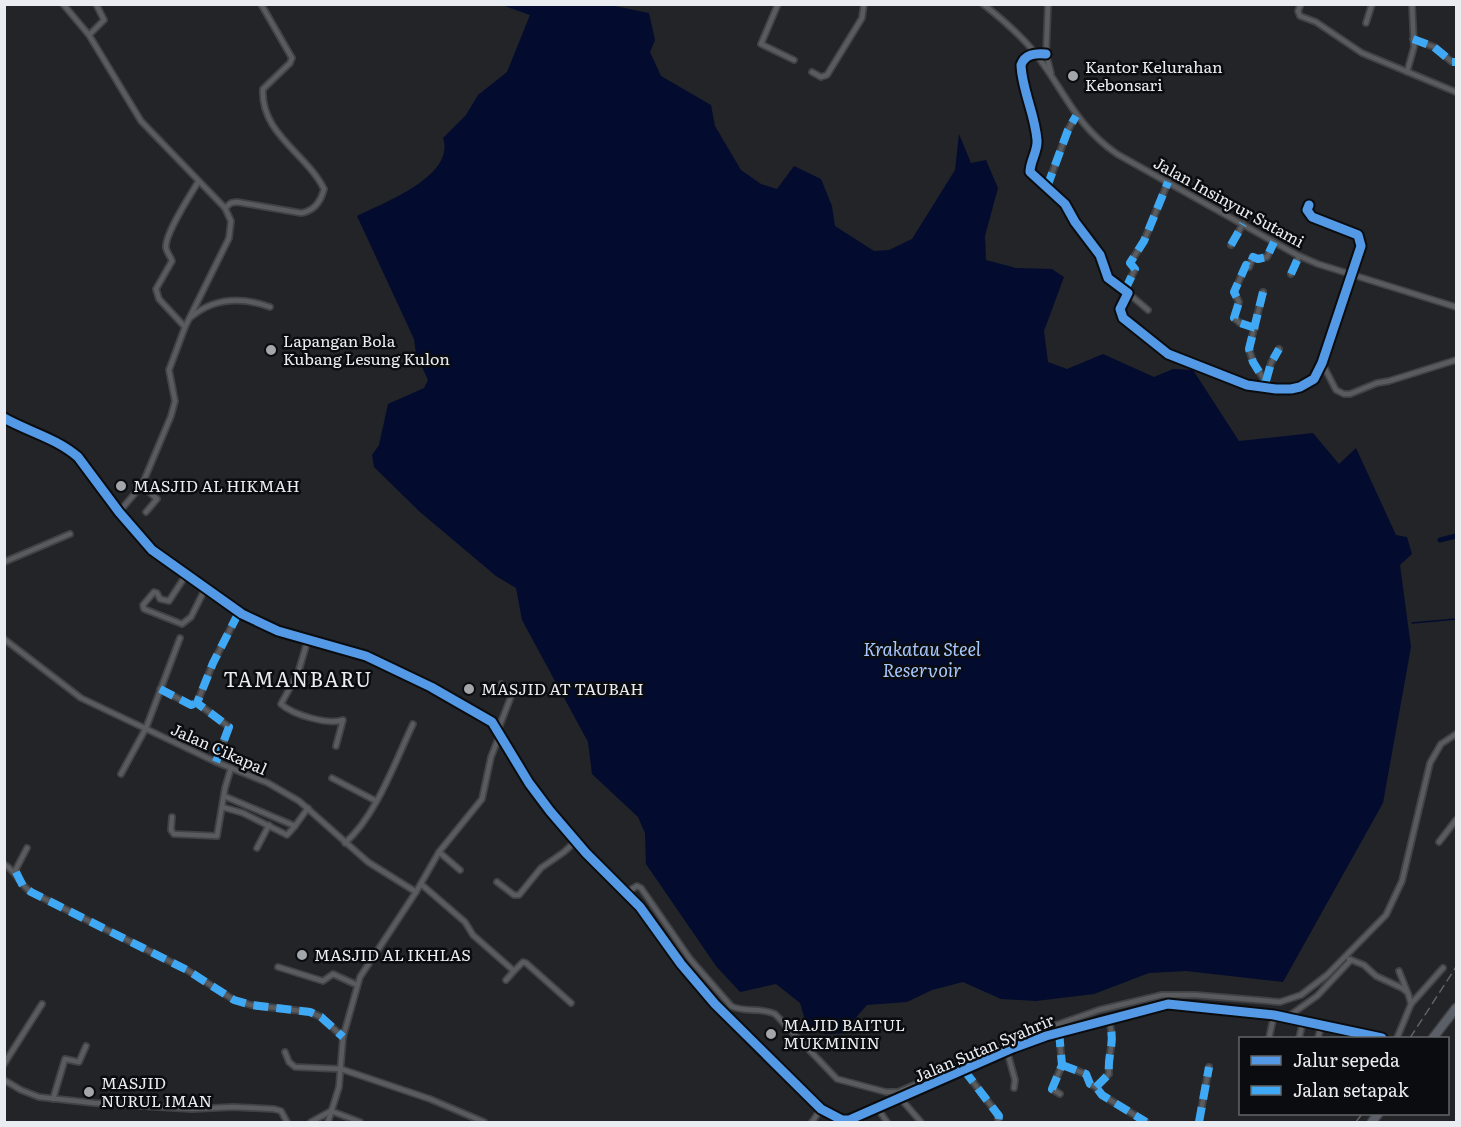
<svg xmlns="http://www.w3.org/2000/svg" width="1461" height="1127" font-family="Literata,serif">
<style>
.water{fill:#030c2f}
.lines{fill:none;stroke-linecap:round;stroke-linejoin:round}
.stream{stroke:#030c2f;stroke-width:1.5}
.canal{stroke:#030c2f;stroke-width:5}
.minor-casing{stroke:#404245;stroke-width:8}
.tertiary-casing{stroke:#404245;stroke-width:9}
.trunk-casing{stroke:#404245;stroke-width:11}
.minor{stroke:#595b5e;stroke-width:4.5}
.tertiary{stroke:#595b5e;stroke-width:6}
.trunk{stroke:#5a5f68;stroke-width:8}
.rail{stroke:#616265;stroke-width:1.5;stroke-dasharray:9 4.5;stroke-linecap:butt}
.quiet{stroke:#3fa9f5;stroke-width:8;stroke-dasharray:15 8;stroke-linecap:butt}
.cycleway-casing{stroke:#0a0c0f;stroke-width:13}
.cycleway{stroke:#5399e6;stroke-width:9}
.poi-dot{fill:#a3a6aa;stroke:#0a0c0f;stroke-width:2}
.labels{text-anchor:middle;stroke-width:5;stroke-linejoin:round;paint-order:stroke}
.poi-label{font-size:16px;fill:#e9ecf1;stroke:#0a0c0f;text-anchor:start}
.street-label{font-size:16px;fill:#e9ecf1;stroke:#0a0c0f}
.water-label{font-size:18px;font-style:italic;fill:#a7c7ff;stroke:#0a0c0f}
.quarter-label{font-size:20px;letter-spacing:1.5px;fill:#e9ecf1;stroke:#0a0c0f}
</style>
<rect width="100%" height="100%" fill="#222427"/>
<path class="water" d="M502,5H610L649,13L655,40L650,52L661,76L711,105L715,126L741,170L761,184L777,189L794,166L821,179L832,206L835,226L874,251L889,250L912,239L955,170L959,134L971,163L986,160L998,188L985,236L986,260L1016,268L1052,269L1064,277L1044,331L1048,362L1067,369L1103,354L1154,377L1173,369L1193,370L1239,441L1313,433L1339,464L1356,448L1396,535L1407,537L1412,554L1400,565L1411,647L1383,803L1283,982L1186,971L1149,973L1094,994L1036,1001L1001,999L963,982L932,990L907,1002L867,1005L852,1022L846,1033L825,1034L806,1023L800,1003L776,984L740,992L716,966L646,864L645,833L638,817L592,774L588,742L522,620L516,588L496,576L420,512L374,467L372,455L379,445L388,404L424,388L428,380L416,354L414,339L357,216C383,203 456,176 443,138L466,115L478,95L507,72L530,15Z"/>
<g class="lines">
<path class="stream" d="M1412,623L1456,619"/>
<path class="canal" d="M1440,540L1456,536"/>
<g class="minor-casing">
<g id="minor">
<path d="M63,4L89,35L141,121L225,208L231,203L237,202L301,213C314,211 321,201 324,189C307,154 260,133 263,89L290,63L292,58L261,4"/>
<path d="M778,4L761,44L794,60"/>
<path d="M983,4C1002,19 1020,34 1035,53C1065,91 1074,124 1117,154L1297,255L1318,264L1456,307"/>
<path d="M1048,4L1046,54L1051,73"/>
<path d="M1301,4L1298,11L1300,16L1316,22L1362,53L1456,92"/>
<path d="M1366,23L1372,4"/>
<path d="M89,35L104,20L96,4"/>
<path d="M1413,39L1434,47L1452,62H1456"/>
<path d="M1046,54C1035,53 1025,54 1021,65C1022,90 1035,114 1037,140C1038,151 1030,161 1030,172L1065,204L1075,222L1100,255L1108,278L1128,293L1120,309L1123,318L1168,354L1247,385L1276,389H1291L1300,387L1314,379L1322,363L1361,246L1358,235L1312,217L1307,210L1309,205"/>
<path d="M812,72L821,77L827,75L862,18L864,4"/>
<path d="M1407,72L1414,47L1412,4"/>
<path d="M1047,187L1068,130L1076,116"/>
<path d="M1231,245L1243,224"/>
<path d="M1291,274L1299,256"/>
<path d="M1125,290L1135,269L1130,263L1144,241L1168,182"/>
<path d="M1263,292L1249,349L1253,362L1269,387"/>
<path d="M1128,293L1148,310"/>
<path d="M191,317C215,297 242,297 270,307"/>
<path d="M185,327L159,299L156,289L172,261C171,257 167,253 166,248C164,235 191,194 198,182"/>
<path d="M1255,328L1240,323L1234,318L1239,302L1234,292L1246,265L1249,267L1253,257L1258,259L1267,257L1274,242"/>
<path d="M1322,363L1336,390L1344,394H1350L1377,383L1389,381L1456,360"/>
<path d="M1266,381L1271,363L1279,349"/>
<path d="M142,485L157,499L146,512"/>
<path d="M119,512L142,485L171,416L175,401L169,370L185,327L229,238L231,221L225,208"/>
<path d="M4,562L70,534"/>
<path d="M186,575L169,601L160,599L157,593L154,592L143,605L144,609L182,624L191,617L205,589"/>
<path d="M4,639L81,698L216,762L268,783L299,801L368,862L416,892"/>
<path d="M308,639L298,673L281,704C293,715 328,725 343,720L336,746"/>
<path d="M160,689L191,705L197,703"/>
<path d="M498,730L512,694L501,684"/>
<path d="M216,762L229,727L197,703L213,663L239,612"/>
<path d="M121,774L146,728L180,638"/>
<path d="M332,778L376,801"/>
<path d="M224,796L295,826L308,808"/>
<path d="M222,807L243,813L287,835L295,826"/>
<path d="M172,817L171,830L174,834L217,836L225,788L231,768"/>
<path d="M1439,842L1456,820"/>
<path d="M345,843C376,816 395,762 413,724"/>
<path d="M257,848L269,825"/>
<path d="M439,852L460,870"/>
<path d="M4,864C19,874 18,883 31,892L187,970L234,1000L251,1005L310,1012L321,1017L343,1037"/>
<path d="M15,871L27,848"/>
<path d="M497,882L514,895H519L541,868L564,852L576,841"/>
<path d="M421,884L465,922L473,935L514,971L506,980"/>
<path d="M627,892L637,886L641,888L690,959L731,1006C745,1013 761,1007 775,1014L837,1079L886,1092H898L1039,1031L1099,1010L1162,995H1195L1280,1002L1301,995L1327,975L1386,915L1402,881L1430,763L1441,744L1456,734"/>
<path d="M1349,959L1364,965L1376,976L1402,988L1408,993L1411,1004"/>
<path d="M278,967L323,981L333,974L357,985"/>
<path d="M514,971L523,962L526,963L571,1003"/>
<path d="M1399,971L1407,991"/>
<path d="M1286,1018L1317,996L1350,961"/>
<path d="M1059,1032L1062,1065L1052,1089L1060,1094"/>
<path d="M1269,1038L1274,1015"/>
<path d="M1299,1038L1303,1022"/>
<path d="M1318,1038L1321,1026"/>
<path d="M1397,1038L1411,1004L1443,968"/>
<path d="M1007,1051L1015,1080L1014,1088"/>
<path d="M285,1052L289,1062L295,1067L341,1069L430,1099L484,1122"/>
<path d="M4,1064L42,1004"/>
<path d="M1062,1065L1086,1074L1090,1084L1096,1087L1102,1095L1146,1122"/>
<path d="M964,1070L999,1116L998,1122"/>
<path d="M4,1080L21,1090L39,1097L94,1103L192,1109L233,1107L274,1109L281,1111L287,1122"/>
<path d="M1096,1087L1109,1074C1107,1051 1117,1043 1108,1019"/>
<path d="M53,1099L65,1059L79,1062L86,1046"/>
<path d="M901,1099L921,1122"/>
<path d="M878,1109L887,1122"/>
<path d="M311,1122L331,1111L360,1122"/>
<path d="M328,1122L339,1087L343,1037L360,977L416,892L439,852L482,799L491,757L500,734"/>
<path d="M812,1122L821,1109"/>
<path d="M1199,1122L1209,1067"/>
</g>
</g>
<g class="tertiary-casing">
<path id="tertiary" d="M4,418C29,432 56,438 78,457L119,512L152,550L242,614L278,631L366,656L431,687L492,722L529,783L550,811L586,853L640,907L681,964L715,1004L821,1109L842,1120H849L1013,1048L1046,1036L1168,1004L1274,1015L1382,1038"/>
</g>
<g class="trunk-casing">
<g id="trunk">
<path d="M1433,1038L1456,1008"/>
<path d="M1372,1122L1378,1114"/>
</g>
</g>
<use href="#minor" class="minor"/>
<use href="#tertiary" class="tertiary"/>
<use href="#trunk" class="trunk"/>
<g class="rail">
<path d="M1410,1038L1456,967"/>
<path d="M1356,1122L1362,1114"/>
</g>
<g class="quiet">
<path d="M1413,39L1434,47L1452,62H1456"/>
<path d="M1047,187L1068,130L1076,116"/>
<path d="M1231,245L1243,224"/>
<path d="M1291,274L1299,256"/>
<path d="M1125,290L1135,269L1130,263L1144,241L1168,182"/>
<path d="M1263,292L1249,349L1253,362L1269,388"/>
<path d="M1255,328L1240,323L1234,318L1239,302L1234,292L1246,265L1249,267L1253,257L1258,259L1267,257L1274,242"/>
<path d="M1266,381L1271,363L1279,349"/>
<path d="M160,689L191,705L197,703"/>
<path d="M216,762L229,727L197,703L213,663L239,612"/>
<path d="M16,872L23,886L31,892L187,970L234,1000L251,1005L310,1012L321,1017L343,1037"/>
<path d="M1059,1032L1062,1065L1052,1089L1060,1094"/>
<path d="M1062,1065L1086,1074L1090,1084L1096,1087L1102,1095L1146,1122"/>
<path d="M964,1070L999,1116L998,1122"/>
<path d="M1096,1087L1109,1074C1107,1051 1117,1043 1108,1019"/>
<path d="M1199,1122L1209,1067"/>
</g>
<g class="cycleway-casing">
<g id="cycleway">
<path d="M1046,54C1035,53 1025,54 1021,65C1022,90 1035,114 1037,140C1038,151 1030,161 1030,172L1065,204L1075,222L1100,255L1108,278L1128,293L1120,309L1123,318L1168,354L1247,385L1276,389H1291L1300,387L1314,379L1322,363L1361,246L1358,235L1312,217L1307,210L1309,205"/>
<path d="M4,418C29,432 56,438 78,457L119,512L152,550L242,614L278,631L366,656L431,687L492,722L529,783L550,811L586,853L640,907L681,964L715,1004L821,1109L842,1120H849L1013,1048L1046,1036L1168,1004L1274,1015L1382,1038"/>
</g>
</g>
<use href="#cycleway" class="cycleway"/>
</g>
<g class="poi-dot">
<circle cx="1073" cy="76" r="6"/>
<circle cx="271" cy="350" r="6"/>
<circle cx="121" cy="486" r="6"/>
<circle cx="469" cy="689" r="6"/>
<circle cx="302" cy="955" r="6"/>
<circle cx="771" cy="1034" r="6"/>
<circle cx="89" cy="1092" r="6"/>
</g>
<g class="labels">
<g class="poi-label">
<text x="1085" y="73">Kantor Kelurahan<tspan x="1085" dy="18">Kebonsari</tspan></text>
<text x="283" y="347">Lapangan Bola<tspan x="283" dy="18">Kubang Lesung Kulon</tspan></text>
<text x="133" y="492">MASJID AL HIKMAH</text>
<text x="481" y="695">MASJID AT TAUBAH</text>
<text x="314" y="961">MASJID AL IKHLAS</text>
<text x="783" y="1031">MAJID BAITUL<tspan x="783" dy="18">MUKMININ</tspan></text>
<text x="101" y="1089">MASJID<tspan x="101" dy="18">NURUL IMAN</tspan></text>
</g>
<g class="street-label">
<text transform="translate(1229 202) rotate(29)" y="6">Jalan Insinyur Sutami</text>
<text transform="translate(219 749) rotate(24)" y="6">Jalan Cikapal</text>
<text transform="translate(984 1048) rotate(-23)" y="6">Jalan Sutan Syahrir</text>
</g>
<g class="water-label">
<text x="922" y="656">Krakatau Steel<tspan x="922" dy="21">Reservoir</tspan></text>
</g>
<g class="quarter-label">
<text x="298" y="687">TAMANBARU</text>
</g>
</g>
<rect width="1461" height="1127" fill="none" stroke="#e9ecf1" stroke-width="12"/>
<rect x="1239" y="1037" width="210" height="78" fill="#0a0c0f" stroke="#636669" stroke-width="1.5"/>
<rect x="1251" y="1056" width="30" height="9" fill="#5399e6" stroke="#636669" stroke-width="1.5"/>
<text x="1293" y="1067" font-size="18" fill="#e9ecf1">Jalur sepeda</text>
<rect x="1251" y="1086" width="30" height="9" fill="#3fa9f5" stroke="#636669" stroke-width="1.5"/>
<text x="1293" y="1097" font-size="18" fill="#e9ecf1">Jalan setapak</text>
</svg>
